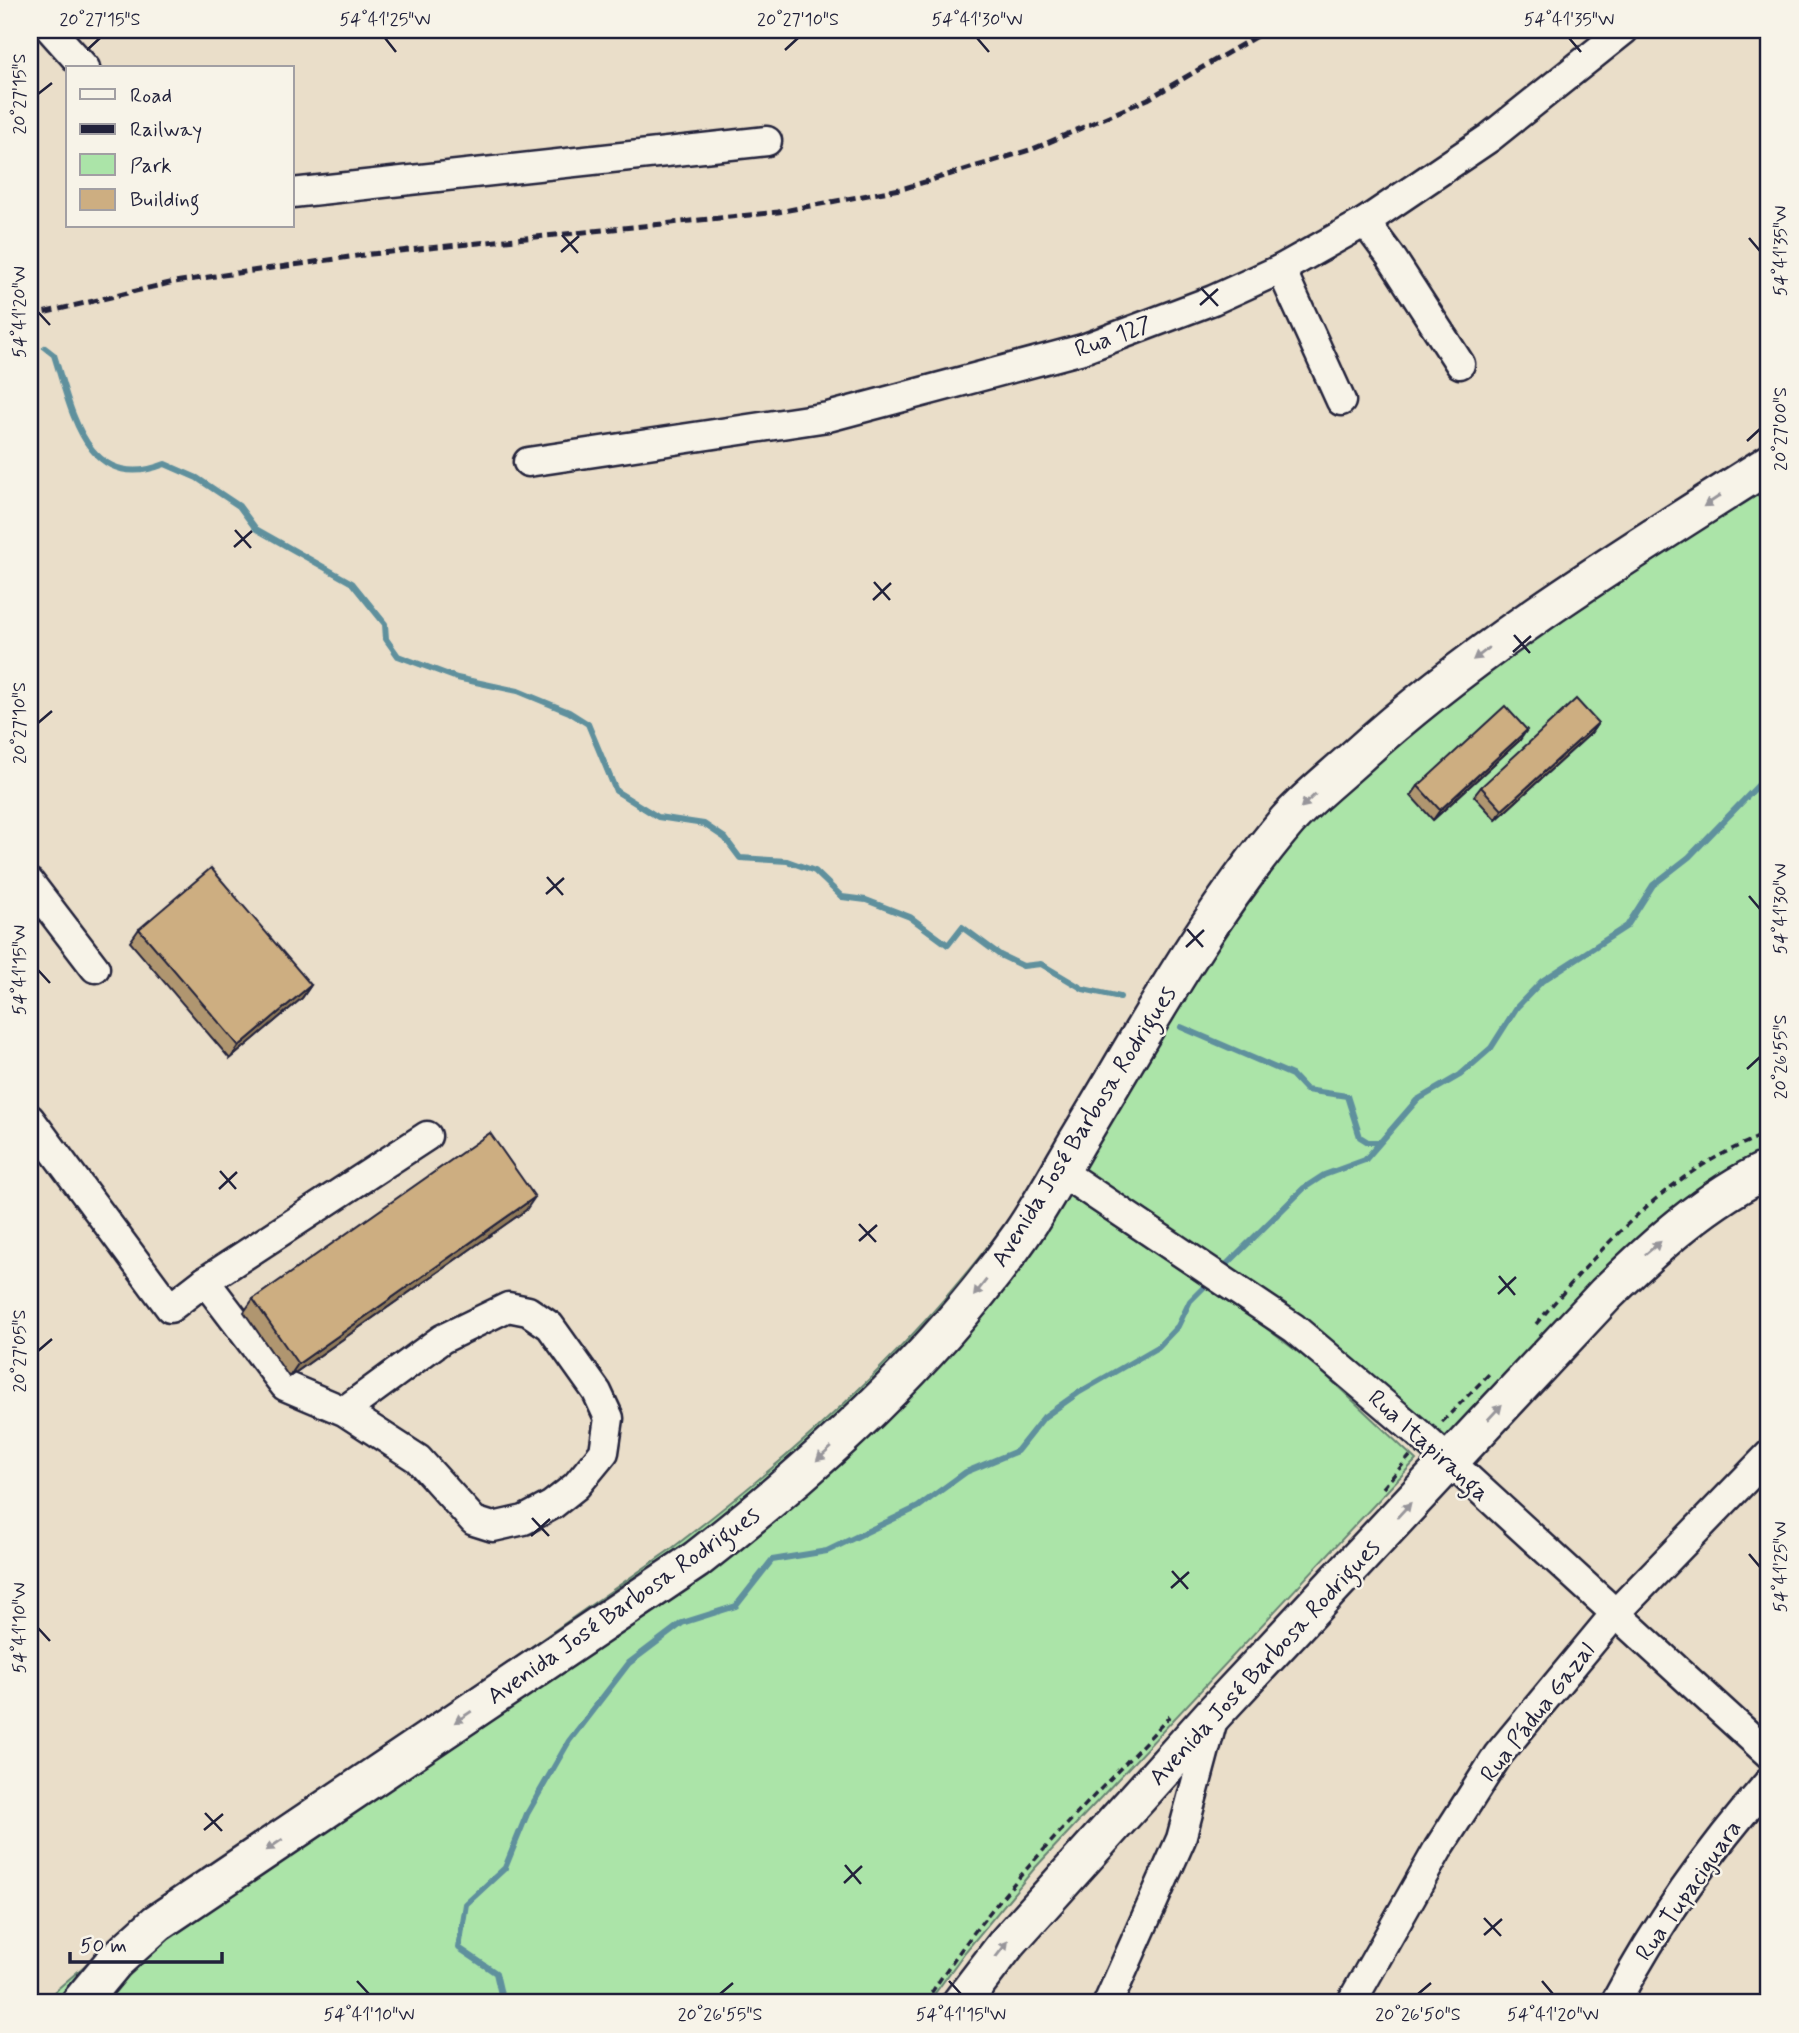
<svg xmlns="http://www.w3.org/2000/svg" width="1799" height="2033" font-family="Mynerve,sans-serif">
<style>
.green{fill:#abe4a8;stroke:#668372;stroke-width:2}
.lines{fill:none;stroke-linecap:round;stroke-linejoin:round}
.stream{stroke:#5f909d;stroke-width:6}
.minor-casing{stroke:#22223b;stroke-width:33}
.major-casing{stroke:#22223b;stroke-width:42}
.path{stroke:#22223b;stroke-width:3.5;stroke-dasharray:7 5;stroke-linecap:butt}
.minor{stroke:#f7f3e8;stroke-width:28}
.major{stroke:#f7f3e8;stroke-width:37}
.rail{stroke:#22223b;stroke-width:5;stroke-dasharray:10 5;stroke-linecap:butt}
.wall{fill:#b0966f;stroke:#22223b;stroke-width:2}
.shaded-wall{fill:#907a5a;stroke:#22223b;stroke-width:2}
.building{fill:#cdae81;stroke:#22223b;stroke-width:2}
.oneway{fill:#97959a}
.ticks{fill:none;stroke:#22223b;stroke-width:2.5}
.labels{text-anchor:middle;stroke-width:5;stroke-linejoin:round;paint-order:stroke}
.street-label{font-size:24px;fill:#22223b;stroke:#f7f3e8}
.neatline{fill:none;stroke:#22223b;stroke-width:2.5}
.ticks-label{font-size:18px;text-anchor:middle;fill:#22223b}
</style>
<rect width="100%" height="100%" fill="#eadec9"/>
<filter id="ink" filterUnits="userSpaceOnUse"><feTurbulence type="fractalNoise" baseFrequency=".0143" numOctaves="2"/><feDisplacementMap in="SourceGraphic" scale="14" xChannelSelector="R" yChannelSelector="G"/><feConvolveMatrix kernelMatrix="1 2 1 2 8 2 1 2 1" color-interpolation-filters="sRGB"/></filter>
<g filter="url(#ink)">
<g class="green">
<path d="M1769,478V1170L1748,1180L1436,1471L1335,1377L1286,1339L1061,1188L1192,973L1297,837L1355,777L1493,661Z"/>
<path d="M1040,1176L1266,1328L1315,1365L1416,1460L1034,1869L965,1952L928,2003H41L124,1932L671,1549C817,1438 935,1327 1040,1176Z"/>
</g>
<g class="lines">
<g class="stream">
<path d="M45,348L54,355C72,411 86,495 165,464L197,478L239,506L256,529L352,583L385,624L386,639L398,656L457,678L518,691L569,712L588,724L616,791L658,817L704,824L725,838L740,858L787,861L815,871L842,897L866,900L910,917L948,945L962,927L1000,955L1023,966L1041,964L1083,989L1120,997"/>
<path d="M1181,1027L1292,1075L1306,1090L1347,1096L1360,1137L1368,1142H1379"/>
<path d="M1222,1269L1304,1188L1324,1175L1365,1160L1417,1100L1460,1075L1491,1048L1517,1007L1542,981L1627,926L1653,885L1689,857L1769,774"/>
<path d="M503,2003L496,1973L459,1948L466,1904L505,1868L527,1814L569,1741L629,1663L682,1623L736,1606L772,1560L827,1551L918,1507L966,1472L1017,1451L1044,1417L1078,1393L1158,1347L1178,1326L1190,1301L1209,1282"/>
</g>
<g class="minor-casing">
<g id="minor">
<path d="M51,30L85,68"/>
<path d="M292,193L767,141"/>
<path d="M1365,222L1391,257L1460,364"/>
<path d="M1281,269L1341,401"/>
<path d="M528,462L828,417L1083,349L1213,300L1281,269L1365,222L1489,138L1624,30"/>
<path d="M30,883L95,968"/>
<path d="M30,1119L170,1308L205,1281L285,1386L344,1411L442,1339L508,1307L528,1311L550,1326L597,1392L609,1418L604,1452L576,1486L552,1505L524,1520L493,1527L474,1521L418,1459L344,1411"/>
<path d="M1060,1171L1294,1328L1425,1439L1769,1754"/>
<path d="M205,1281L427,1136"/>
<path d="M1108,2003L1181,1839L1215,1712"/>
<path d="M1351,2003L1438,1849L1498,1755L1615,1614L1769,1455"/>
<path d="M1615,2003C1657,1924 1710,1849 1769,1782"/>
</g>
</g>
<g class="major-casing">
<g id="major">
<path d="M80,2003L114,1962L157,1923L696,1560C816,1466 932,1362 1021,1235C1041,1206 1059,1173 1077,1142C1143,1033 1204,919 1287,821C1307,798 1333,778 1355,758C1481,643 1626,555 1769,464"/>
<path d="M961,2003L1007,1943L1215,1712L1606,1294C1655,1246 1707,1198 1769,1169"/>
</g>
</g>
<g class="path">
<path d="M1536,1324C1607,1242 1665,1172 1769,1133"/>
<path d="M1442,1422L1490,1373"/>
<path d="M1383,1488L1410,1456"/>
<path d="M925,2003C991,1896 1084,1808 1170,1716"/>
</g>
<use href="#minor" class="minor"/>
<use href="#major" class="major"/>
<path class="rail" d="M30,316L174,282L371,254L778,212L905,188L1033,149L1148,99L1267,30"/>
</g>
<g class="wall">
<path d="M1598,723L1591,733L1496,820L1474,796L1481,787Z"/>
<path d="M1520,740L1433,820L1411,796L1418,786Z"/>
<path d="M139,929L311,985L302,998L230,1059L130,942Z"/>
<path d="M526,1210L289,1377L244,1312L253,1299Z"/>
</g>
<g class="shaded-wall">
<path d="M1598,723L1591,733L1496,820L1502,810Z"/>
<path d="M1527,730L1520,740L1433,820L1440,810Z"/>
<path d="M311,985L302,998L230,1059L239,1046Z"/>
<path d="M535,1197L526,1210L289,1377L298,1364Z"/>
</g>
<g class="building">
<path d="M1576,699L1598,723L1502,810L1481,787Z"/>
<path d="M1505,706L1527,730L1440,810L1418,786Z"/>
<path d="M211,868L311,985L239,1046L139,929Z"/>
<path d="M490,1133L535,1197L298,1364L253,1299Z"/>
</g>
<defs><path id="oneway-solid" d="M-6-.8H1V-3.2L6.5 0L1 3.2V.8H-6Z" transform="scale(1.75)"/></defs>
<g class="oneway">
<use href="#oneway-solid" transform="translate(1712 501) rotate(147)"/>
<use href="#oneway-solid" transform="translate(1481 654) rotate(143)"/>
<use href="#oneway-solid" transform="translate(1308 801) rotate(137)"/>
<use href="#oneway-solid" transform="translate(1653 1248) rotate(-40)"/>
<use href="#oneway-solid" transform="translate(980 1288) rotate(128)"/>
<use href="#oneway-solid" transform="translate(1495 1412) rotate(-47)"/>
<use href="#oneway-solid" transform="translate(824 1454) rotate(138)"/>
<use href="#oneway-solid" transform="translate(1404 1510) rotate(-47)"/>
<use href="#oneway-solid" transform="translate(463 1717) rotate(146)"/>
<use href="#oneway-solid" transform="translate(274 1845) rotate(146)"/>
<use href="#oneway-solid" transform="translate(1002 1949) rotate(-52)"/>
</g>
</g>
<path class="ticks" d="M385,38L396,52M977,38L989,52M1569,38L1581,52M87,50L100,38M785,50L798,38M38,94L52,83M562,235L578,253M1749,238L1760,251M561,252L579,236M1201,288L1218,306M1200,305L1218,289M38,312L50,325M1747,441L1760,429M235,530L251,548M234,547L252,531M874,582L890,600M873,600L891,583M1514,635L1530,653M1513,652L1531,636M38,723L52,711M547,877L563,895M546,894L564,878M1749,896L1760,909M1187,929L1203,947M1186,947L1204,930M38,970L50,983M1747,1069L1760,1057M220,1171L236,1189M219,1189L237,1172M859,1224L876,1242M859,1241L877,1225M1499,1276L1515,1295M1498,1294L1516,1277M38,1351L52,1339M532,1518L549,1536M531,1536L550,1519M1749,1554L1760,1567M1172,1571L1188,1589M1171,1588L1189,1572M38,1628L50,1641M205,1813L222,1831M204,1830L223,1814M845,1865L861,1884M844,1883L862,1866M1484,1918L1501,1936M1484,1935L1502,1919M357,1981L369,1994M949,1981L961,1994M1542,1981L1553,1994M720,1994L733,1983M1418,1994L1431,1983"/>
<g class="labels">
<g class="street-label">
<text transform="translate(1113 336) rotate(-20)" y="8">Rua 127</text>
<text transform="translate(1083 1126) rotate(-58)" y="8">Avenida José Barbosa Rodrigues</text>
<text transform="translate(1429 1445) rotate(42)" y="8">Rua Itapiranga</text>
<text transform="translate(623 1605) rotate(-35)" y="8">Avenida José Barbosa Rodrigues</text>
<text transform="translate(1264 1662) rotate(-47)" y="8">Avenida José Barbosa Rodrigues</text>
<text transform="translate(1537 1712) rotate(-52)" y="8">Rua Pádua Gazal</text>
<text transform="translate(1688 1890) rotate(-55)" y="8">Rua Tupaciguara</text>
</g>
</g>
<rect width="1799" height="2033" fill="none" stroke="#f7f3e8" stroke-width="77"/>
<rect x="66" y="66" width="228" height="161" fill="#f7f3e8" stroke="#a29fa3" stroke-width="2"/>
<rect x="80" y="89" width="35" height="10" fill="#f7f3e8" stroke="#a29fa3" stroke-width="2"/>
<text x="130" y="102" font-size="21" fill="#22223b">Road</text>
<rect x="80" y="124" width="35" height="10" fill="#22223b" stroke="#a29fa3" stroke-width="2"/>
<text x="130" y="136" font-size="21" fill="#22223b">Railway</text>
<rect x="80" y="154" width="35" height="21" fill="#abe4a8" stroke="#a29fa3" stroke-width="2"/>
<text x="130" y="172" font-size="21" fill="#22223b">Park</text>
<rect x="80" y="189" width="35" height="21" fill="#cdae81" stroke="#a29fa3" stroke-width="2"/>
<text x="130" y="206" font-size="21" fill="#22223b">Building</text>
<path d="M70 1952v10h152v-10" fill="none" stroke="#22223b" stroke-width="3.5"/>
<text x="80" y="1952" font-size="21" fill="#22223b" stroke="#f7f3e8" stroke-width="5" paint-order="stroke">50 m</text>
<rect x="38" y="38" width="1722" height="1956" class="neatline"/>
<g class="ticks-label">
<text x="100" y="25">20°27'15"S</text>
<text x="385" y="25">54°41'25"W</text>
<text x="798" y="25">20°27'10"S</text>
<text x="977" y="25">54°41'30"W</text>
<text x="1569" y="25">54°41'35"W</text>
<text transform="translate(19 94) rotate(-90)" y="6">20°27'15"S</text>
<text transform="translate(1780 251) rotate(-90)" y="6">54°41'35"W</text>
<text transform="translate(19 312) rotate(-90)" y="6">54°41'20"W</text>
<text transform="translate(1780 429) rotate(-90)" y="6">20°27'00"S</text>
<text transform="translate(19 723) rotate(-90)" y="6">20°27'10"S</text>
<text transform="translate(1780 909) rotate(-90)" y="6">54°41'30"W</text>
<text transform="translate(19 970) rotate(-90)" y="6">54°41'15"W</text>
<text transform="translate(1780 1057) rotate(-90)" y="6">20°26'55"S</text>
<text transform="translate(19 1351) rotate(-90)" y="6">20°27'05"S</text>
<text transform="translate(1780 1567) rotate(-90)" y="6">54°41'25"W</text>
<text transform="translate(19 1628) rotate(-90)" y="6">54°41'10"W</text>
<text x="369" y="2020">54°41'10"W</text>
<text x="720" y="2020">20°26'55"S</text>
<text x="961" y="2020">54°41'15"W</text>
<text x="1418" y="2020">20°26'50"S</text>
<text x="1553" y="2020">54°41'20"W</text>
</g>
</svg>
